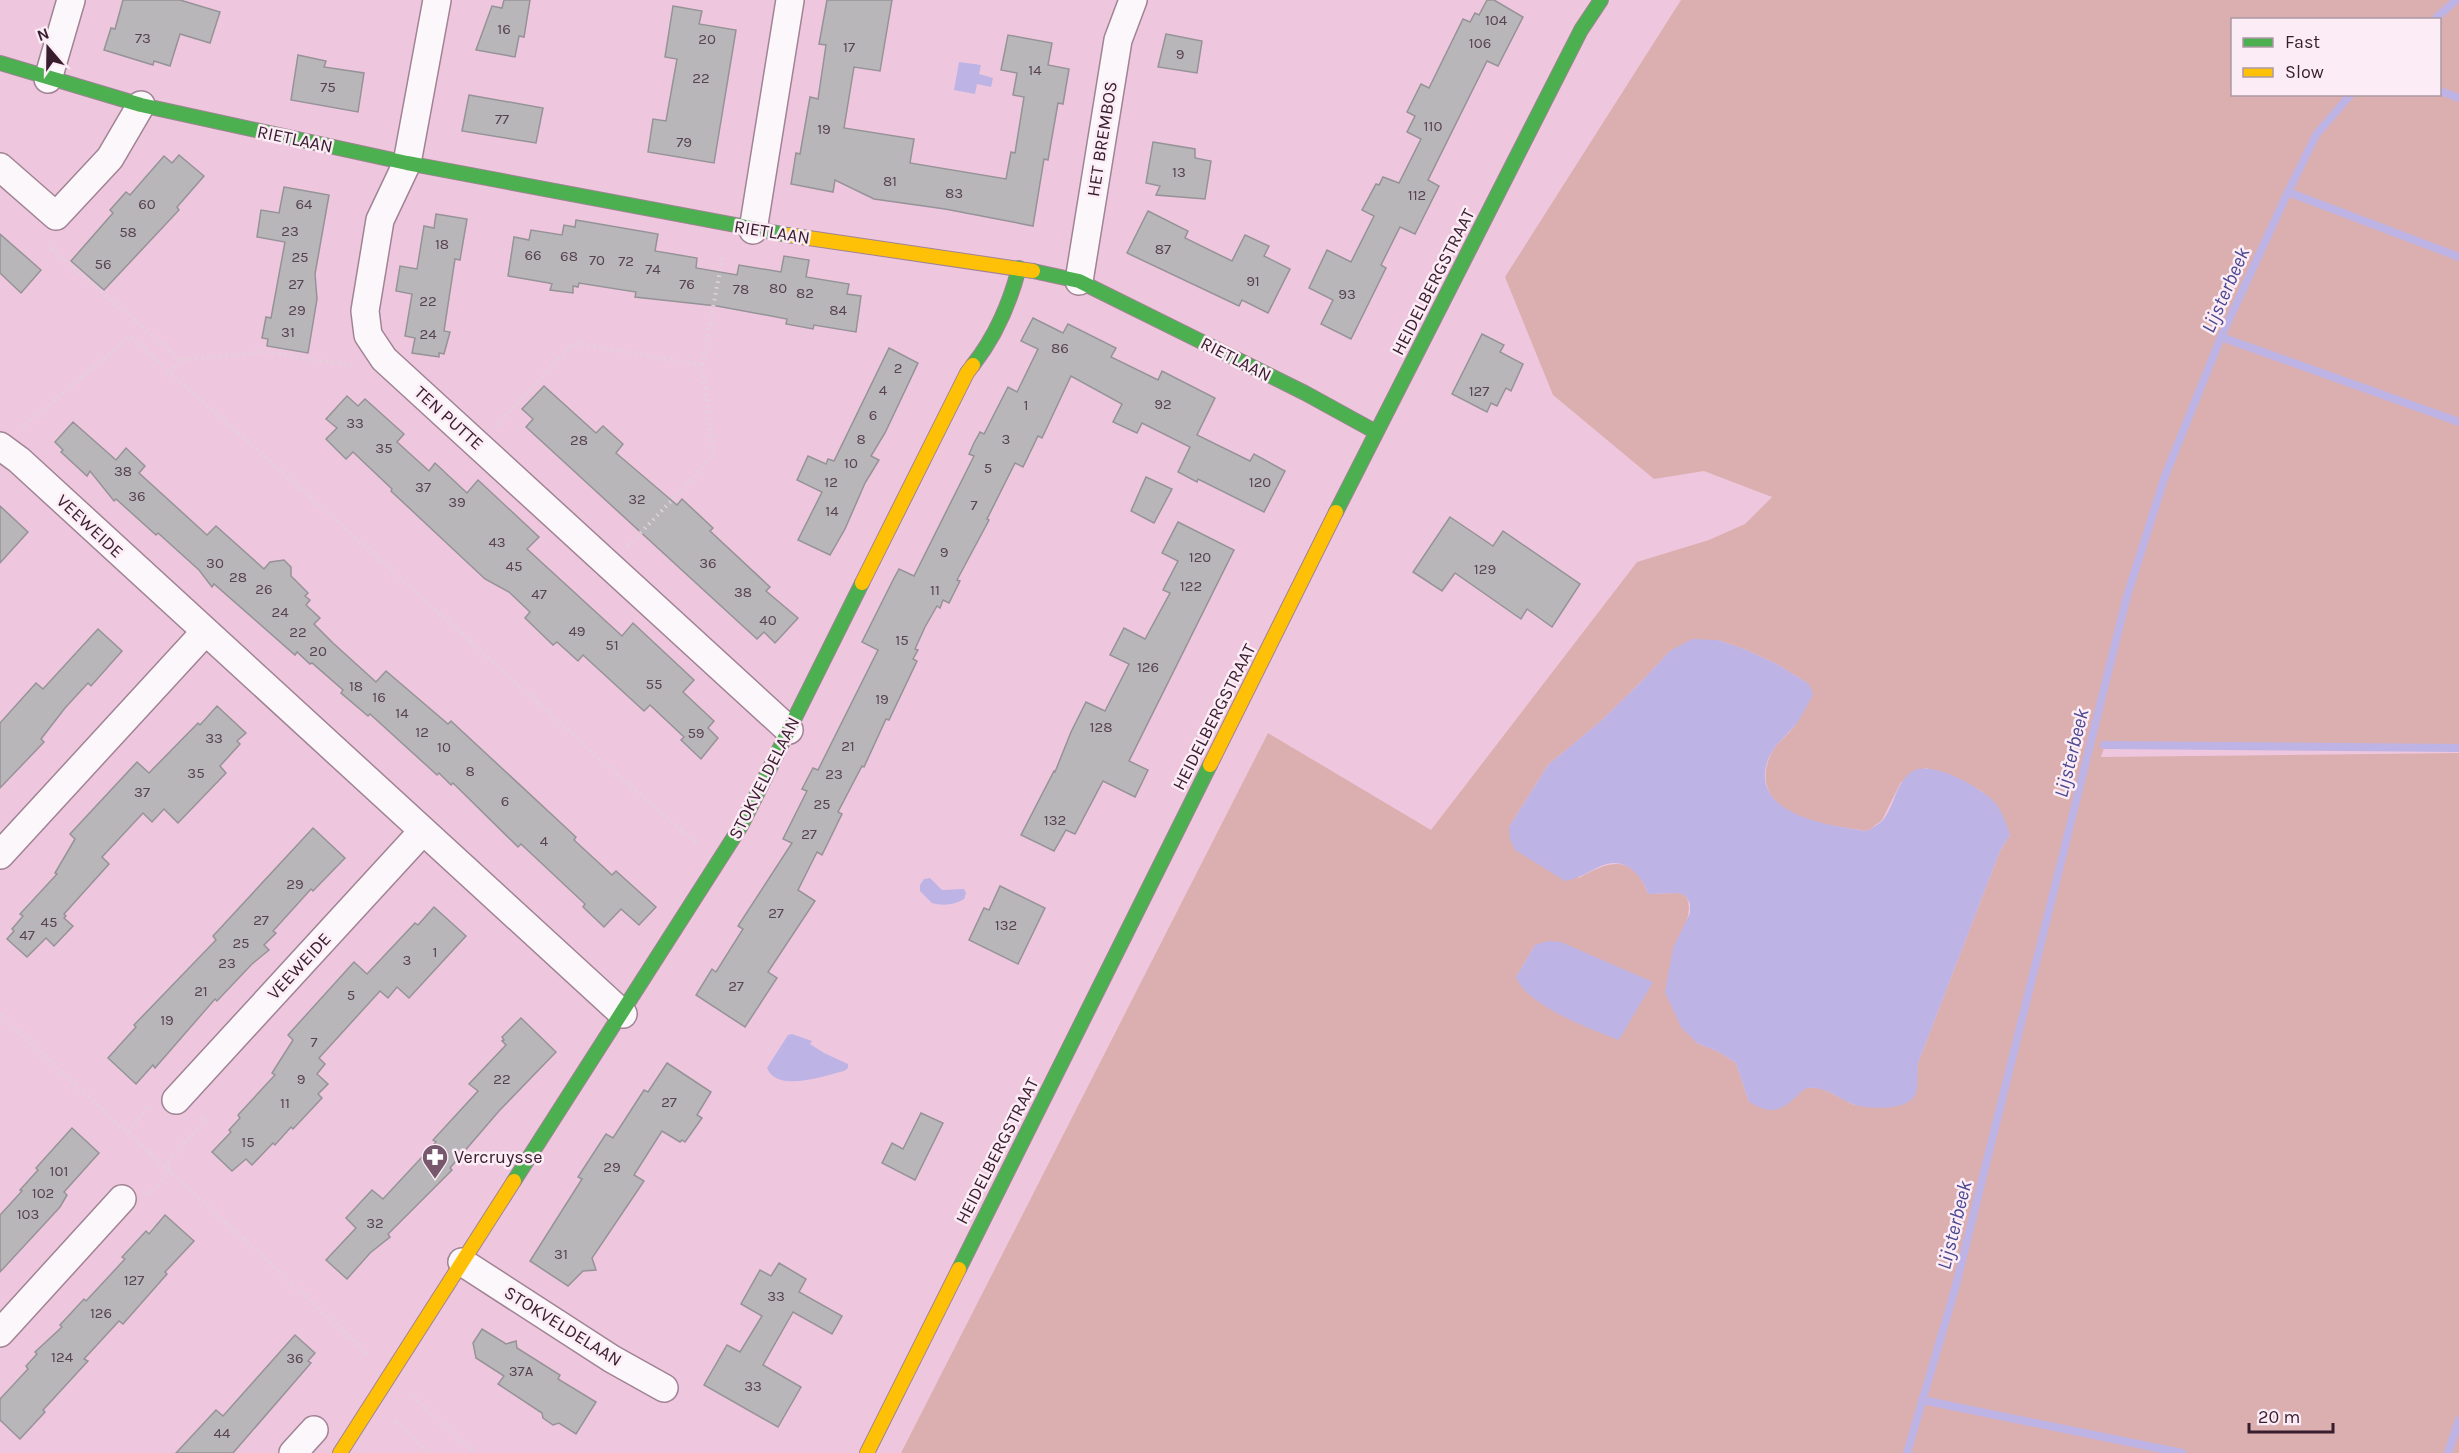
<svg xmlns="http://www.w3.org/2000/svg" width="2459" height="1453" font-family="Karla,sans-serif">
<style>
.green{fill:#dbafaf;fill-rule:evenodd}
.water{fill:#bdb3e5}
.lines{fill:none;stroke-linecap:round;stroke-linejoin:round}
.stream{stroke:#bdb3e5;stroke-width:8}
.building{fill:#b8b6b9;stroke:#959397;stroke-width:1.5}
.street-casing{stroke:#a08394;stroke-width:30}
.fast-casing{stroke:#a08394;stroke-width:16}
.slow-casing{stroke:#a08394;stroke-width:16}
.path{stroke:#e0d3db;stroke-width:4;stroke-dasharray:1.5 4.5;stroke-linecap:butt}
.street{stroke:#fcf7fa;stroke-width:27}
.fast{stroke:#4caf50;stroke-width:14}
.slow{stroke:#ffc107;stroke-width:14}
.labels{text-anchor:middle;stroke-width:5;stroke-linejoin:round;paint-order:stroke}
.number-label{font-size:15px;fill:#584351}
.street-label{font-size:18px;fill:#381d2e;stroke:#fbecf5}
.poi-label{font-size:18px;fill:#381d2e;stroke:#fbecf5;text-anchor:start}
.water-label{font-size:20px;font-style:italic;fill:#4b4892;stroke:#fbecf5}
</style>
<rect width="100%" height="100%" fill="#eec7de"/>
<path class="green" d="M1681,0H2459V748L2105,745L2101,757L2459,753V1453H901L1268,733L1431,830L1637,562L1709,540L1745,524L1772,497L1704,471L1654,479L1553,395L1505,277ZM2232,20H2440V94H2232ZM1718,640L1744,649L1777,664L1809,684C1805,697 1803,713 1796,724C1789,735 1775,743 1770,756C1746,815 1826,826 1868,831L1882,820L1901,782L1926,768L1960,779L1983,792L2010,835L2000,851L1918,1063L1915,1095L1854,1105L1821,1088H1805L1791,1101L1749,1102L1736,1063L1719,1052L1697,1043L1673,948C1681,932 1695,914 1686,896L1679,893L1648,894C1633,854 1610,860 1579,878L1509,827L1548,765L1602,720L1640,683L1670,651ZM1535,945L1619,1040L1516,977Z"/>
<g class="water">
<path d="M959,62L981,65L979,74L993,78L991,87L977,84L975,94L954,90Z"/>
<path d="M1692,639L1718,640L1744,649L1777,664L1809,684L1813,694C1808,704 1803,714 1797,723C1789,733 1776,743 1770,755C1743,813 1828,826 1868,831C1872,828 1879,824 1883,820C1895,805 1895,785 1911,772C1930,758 1984,788 1997,805C2003,814 2007,825 2010,835L2000,851L1918,1063C1917,1072 1919,1087 1915,1095C1908,1111 1868,1109 1855,1105C1838,1099 1826,1086 1808,1088C1803,1089 1801,1092 1797,1096C1778,1113 1771,1114 1749,1102L1736,1063L1719,1052L1697,1043L1681,1027L1665,992L1673,948L1690,913V904L1686,896L1679,893L1648,894C1641,873 1624,856 1601,866C1587,872 1581,878 1565,881L1515,850L1510,839L1509,827L1548,765L1602,720L1640,683L1670,651Z"/>
<path d="M930,878L942,890L964,889L966,893L964,899C955,905 943,906 932,903L920,891V885L924,879Z"/>
<path d="M1548,941L1561,942L1653,982L1619,1040C1592,1030 1526,1005 1516,977L1535,945Z"/>
<path d="M792,1034L812,1041L810,1044L824,1053L848,1064V1068L844,1071C824,1076 777,1093 767,1068L788,1035Z"/>
</g>
<g class="lines">
<g class="stream">
<path d="M2434,20L2456,0"/>
<path d="M2440,91L2459,98"/>
<path d="M2288,192L2459,257"/>
<path d="M2221,337L2459,422"/>
<path d="M2104,745L2459,748"/>
<path d="M1922,1400L2182,1453"/>
<path d="M1907,1453L1955,1289L2127,596L2165,476L2221,337L2288,192L2316,135L2351,94"/>
<path d="M2448,1453L2459,1420"/>
</g>
</g>
<g class="building">
<path d="M123,0H180L220,12L210,43L180,34L170,66L154,61L153,65L104,50L111,28L115,29Z"/>
<path d="M504,0H530L524,37L519,36L515,57L476,50L492,6L502,8Z"/>
<path d="M827,0H892L880,71L854,67L844,128L914,139L910,163L1006,179L1011,152L1015,153L1024,97L1013,95L1017,73L1001,70L1008,35L1052,43L1048,65L1069,69L1063,104L1058,103L1048,160L1044,159L1033,226L945,209L874,199L835,180L833,192L791,184L796,153L800,154L810,97L818,99L826,45L819,44Z"/>
<path d="M1487,0H1494L1523,17L1498,66L1487,61L1428,180L1439,186L1415,234L1400,227L1381,265L1386,268L1351,339L1321,324L1333,300L1309,288L1327,250L1351,262L1374,216L1362,210L1376,184L1379,185L1383,177L1399,183L1421,139L1407,132L1415,116L1407,112L1421,84L1429,88L1463,19L1470,22L1475,13L1479,15Z"/>
<path d="M673,6L702,11L699,24L736,30L714,163L648,152L653,119L666,121L677,59L665,57Z"/>
<path d="M1166,34L1202,41L1197,73L1158,67Z"/>
<path d="M298,55L326,61L324,67L364,73L358,112L291,100Z"/>
<path d="M469,95L543,108L536,143L462,131Z"/>
<path d="M1153,142L1195,149V158L1211,161L1205,199L1156,195L1160,186L1146,183Z"/>
<path d="M179,155L204,176L177,207L179,210L104,290L71,261L113,213L110,210L126,192L130,195L164,156L172,163Z"/>
<path d="M284,187L329,195L315,274L317,299L308,353L267,346L268,339L262,338L266,317L271,318L285,242L257,237L261,210L279,213Z"/>
<path d="M1148,211L1188,231L1185,238L1232,261L1245,235L1269,246L1264,256L1290,269L1268,313L1242,300L1239,306L1127,253Z"/>
<path d="M436,214L467,219L460,260L455,259L444,331L450,332L444,354L439,353V357L412,353L415,338L405,336L412,294L396,291L400,266L417,269L424,226L434,228Z"/>
<path d="M576,220L658,234L655,251L697,258L696,268L737,275L739,265L781,272L784,256L809,260L806,277L849,284L847,294L861,296L856,332L814,325L813,329L786,324L787,319L717,306L635,297L636,292L579,283L578,287L573,286V293L550,290L552,284L549,283L508,276L514,237L529,240L531,230L562,235L564,225L575,227Z"/>
<path d="M0,234L41,270L21,293L0,273Z"/>
<path d="M1033,318L1063,333L1068,324L1116,348L1111,357L1158,380L1162,371L1215,398L1197,435L1250,461L1254,454L1285,471L1264,512L1198,479L1197,482L1178,472L1190,447L1142,423L1137,433L1113,422L1122,404L1071,376L1042,438L1038,436L1023,467L1015,463L987,519L989,520L957,580L960,581L949,603L943,600L940,608L937,606L925,627L915,649L918,650L913,659L917,661L889,720L886,719L864,767L862,766L838,812L842,814L822,855L817,852L798,890L815,901L768,972L777,978L745,1027L696,995L712,969L716,972L743,929L738,926L792,843L783,839L807,791L802,789L813,768L818,770L878,650L862,642L893,580L899,569L914,576L974,456L969,454L974,443L980,432L984,434L1008,387L1017,392L1038,349L1021,341Z"/>
<path d="M1482,334L1504,345L1500,352L1523,364L1511,391L1506,388L1497,406L1491,403L1487,412L1452,394Z"/>
<path d="M889,348L918,363L885,433L871,456L879,460L865,483L845,529L830,555L798,540L822,492L797,480L808,456L826,464L828,459L834,461Z"/>
<path d="M544,386L596,433L603,426L623,444L616,453L677,505L682,499L713,528L710,531L770,587L766,591L798,618L775,643L764,632L757,639L526,427L533,419L522,409Z"/>
<path d="M347,396L358,406L365,399L404,434L397,442L429,471L435,463L467,493L478,480L539,537L527,549L622,636L633,623L694,680L683,692L714,721L708,728L718,738L701,759L681,740L684,737L650,705L644,711L583,655L578,661L557,642L553,645L525,618L530,612L509,592L485,579L391,491L392,489L353,452L346,459L326,439L337,428L326,419Z"/>
<path d="M73,422L116,460L126,448L145,466L139,473L207,535L216,526L264,569L270,562L284,560L291,567V576L308,593L305,596L310,600L306,605L320,618L314,624L333,643L376,682L386,671L448,724L451,721L576,837L574,840L612,875L616,871L656,907L639,925L621,909L604,927L583,907L585,904L521,844L518,847L453,783L451,785L439,773L437,775L370,714L368,716L341,693L343,690L312,663L310,664L297,652L295,655L214,584L212,587L199,570L158,533L156,535L116,499L114,501L90,471L87,476L61,452L63,450L55,442Z"/>
<path d="M1146,477L1172,489L1154,523L1131,511Z"/>
<path d="M0,506L28,532L0,563Z"/>
<path d="M1450,517L1493,546L1503,531L1580,584L1552,627L1527,609L1521,619L1455,573L1442,591L1413,572Z"/>
<path d="M1178,522L1234,550L1129,761L1148,770L1135,797L1103,781L1075,834L1066,830L1054,851L1021,835L1054,771L1055,772L1071,732L1086,702L1105,711L1129,664L1110,655L1124,628L1145,639L1170,593L1163,590L1178,561L1162,553Z"/>
<path d="M98,629L122,651L91,686L88,683L65,708L41,739L44,742L0,788V723L36,683L43,689Z"/>
<path d="M217,706L246,733L237,741L240,744L220,766L226,773L178,823L164,809L152,822L143,813L102,857L109,864L64,914L66,916L64,918L73,926L54,946L46,938L27,957L7,939L14,931L12,929L23,916L20,914L57,874L55,873L75,839L70,834L137,762L149,773L198,723L200,725Z"/>
<path d="M313,828L345,858L313,891L311,889L273,931L276,933L264,945L269,950L252,964L217,1001L215,999L155,1068L153,1065L136,1084L108,1058L136,1027L134,1025L216,940L213,936Z"/>
<path d="M1000,886L1045,908L1018,964L969,940L984,908L989,910Z"/>
<path d="M434,907L466,936L409,998L397,987L388,998L380,991L319,1058L325,1064L317,1074L328,1084L318,1094L322,1098L293,1129L291,1127L275,1145L273,1143L252,1165L246,1159L232,1171L212,1152L231,1132L229,1130L240,1118L238,1115L275,1075L272,1073L293,1040L288,1035L354,962L367,974L415,923L418,925Z"/>
<path d="M521,1018L556,1052L499,1111L450,1168L452,1170L388,1234L390,1237L370,1253L347,1279L326,1260L356,1228L346,1218L372,1190L383,1199L436,1142L433,1140L478,1091L469,1084L506,1045L502,1041L504,1040L502,1037Z"/>
<path d="M667,1063L711,1092L697,1115L702,1118L685,1142L682,1140L680,1142L662,1131L634,1175L644,1181L592,1258L596,1270L583,1271L568,1286L530,1261L582,1179L578,1177L606,1134L613,1138L644,1090L648,1092Z"/>
<path d="M921,1113L943,1123L915,1180L882,1163L892,1143L903,1149Z"/>
<path d="M72,1128L99,1153L64,1192L67,1195L60,1207L0,1272V1215L22,1191L20,1190L38,1170L36,1168Z"/>
<path d="M165,1215L194,1241L165,1272L167,1274L123,1324L119,1321L84,1359L88,1361L43,1410L45,1412L20,1439L0,1420V1399L28,1369L26,1366L37,1354L35,1352L62,1327L60,1325L84,1299L86,1301L125,1259L122,1257L146,1231L149,1234Z"/>
<path d="M779,1263L806,1279L799,1292L842,1316L832,1334L793,1312L763,1365L801,1387L778,1427L704,1385L727,1345L740,1352L762,1316L741,1304L760,1270L771,1276Z"/>
<path d="M482,1329L506,1344L516,1341L517,1348L560,1375L558,1379L596,1402L576,1434L559,1423L553,1425L543,1418L542,1413L498,1384L504,1376L476,1358L473,1343Z"/>
<path d="M295,1335L315,1353L308,1361L311,1363L233,1453H176L216,1410L223,1416Z"/>
</g>
<g class="lines">
<g class="street-casing">
<g id="street">
<path d="M437,0L407,163L380,220L365,311L368,335L384,359L789,730"/>
<path d="M48,79L71,0"/>
<path d="M0,167L56,216L110,158L141,105"/>
<path d="M753,230L790,0"/>
<path d="M1079,281L1118,40L1133,0"/>
<path d="M0,446L19,460L623,1014"/>
<path d="M0,855L205,632"/>
<path d="M176,1100L423,831"/>
<path d="M462,1262L612,1359L664,1388"/>
<path d="M0,1333L122,1199"/>
<path d="M293,1453L314,1430"/>
</g>
</g>
<g class="fast-casing">
<g id="fast">
<path d="M0,63L141,105L407,163L788,235"/>
<path d="M1033,271L1079,281L1305,393L1376,432"/>
<path d="M973,365C995,337 1010,303 1019,268"/>
<path d="M1336,512L1581,30L1601,0"/>
<path d="M514,1181L741,826L862,583"/>
<path d="M959,1269L1210,765"/>
</g>
</g>
<g class="slow-casing">
<g id="slow">
<path d="M788,235L1033,271"/>
<path d="M862,583L967,373L973,365"/>
<path d="M1210,765L1336,512"/>
<path d="M340,1453L514,1181"/>
<path d="M867,1453L959,1269"/>
</g>
</g>
<g class="path">
<path d="M53,242L52,249L180,360L265,352L355,366"/>
<path d="M171,373L380,559L607,766L696,843"/>
<path d="M497,425L574,343L702,365"/>
<path d="M21,428L131,336L171,373L180,360"/>
<path d="M628,546L714,456L702,365L723,255"/>
<path d="M0,1015L368,1354"/>
<path d="M128,1133L149,1105"/>
<path d="M148,1194L169,1172L167,1162L206,1119L199,1115"/>
<path d="M413,1396L475,1453"/>
<path d="M396,1422L429,1453"/>
</g>
<use href="#street" class="street"/>
<use href="#fast" class="fast"/>
<use href="#slow" class="slow"/>
</g>
<defs>
<g id="pharmacy-pin" transform="scale(1.35)"><path d="M0 17L-7.5 6A9.5 9.5 0 1 1 7.5 6Z" fill="#78586c" stroke="#fbecf5"/><path d="M-2-6h4v4h4v4h-4v4h-4v-4h-4v-4h4Z" fill="#fff"/></g>
</defs>
<g fill-rule="evenodd">
<use href="#pharmacy-pin" x="435" y="1157"/>
</g>
<g class="labels">
<g class="number-label">
<text x="1496" y="25">104</text>
<text x="504" y="34">16</text>
<text x="143" y="43">73</text>
<text x="707" y="44">20</text>
<text x="1480" y="48">106</text>
<text x="849" y="52">17</text>
<text x="1180" y="59">9</text>
<text x="1035" y="75">14</text>
<text x="701" y="83">22</text>
<text x="328" y="92">75</text>
<text x="502" y="124">77</text>
<text x="1433" y="131">110</text>
<text x="824" y="134">19</text>
<text x="684" y="147">79</text>
<text x="1179" y="177">13</text>
<text x="890" y="186">81</text>
<text x="954" y="198">83</text>
<text x="1417" y="200">112</text>
<text x="147" y="209">60</text>
<text x="304" y="209">64</text>
<text x="290" y="236">23</text>
<text x="128" y="237">58</text>
<text x="442" y="249">18</text>
<text x="1163" y="254">87</text>
<text x="533" y="260">66</text>
<text x="569" y="261">68</text>
<text x="300" y="262">25</text>
<text x="597" y="265">70</text>
<text x="626" y="266">72</text>
<text x="103" y="269">56</text>
<text x="653" y="274">74</text>
<text x="1253" y="286">91</text>
<text x="296" y="289">27</text>
<text x="687" y="289">76</text>
<text x="778" y="293">80</text>
<text x="741" y="294">78</text>
<text x="805" y="298">82</text>
<text x="1347" y="299">93</text>
<text x="428" y="306">22</text>
<text x="297" y="315">29</text>
<text x="838" y="315">84</text>
<text x="288" y="337">31</text>
<text x="428" y="339">24</text>
<text x="1060" y="353">86</text>
<text x="898" y="373">2</text>
<text x="883" y="395">4</text>
<text x="1479" y="396">127</text>
<text x="1163" y="409">92</text>
<text x="1026" y="410">1</text>
<text x="873" y="420">6</text>
<text x="355" y="428">33</text>
<text x="861" y="444">8</text>
<text x="1006" y="444">3</text>
<text x="579" y="445">28</text>
<text x="384" y="453">35</text>
<text x="851" y="468">10</text>
<text x="988" y="473">5</text>
<text x="123" y="476">38</text>
<text x="831" y="487">12</text>
<text x="1260" y="487">120</text>
<text x="423" y="492">37</text>
<text x="137" y="501">36</text>
<text x="637" y="504">32</text>
<text x="457" y="507">39</text>
<text x="974" y="510">7</text>
<text x="832" y="516">14</text>
<text x="497" y="547">43</text>
<text x="944" y="557">9</text>
<text x="1200" y="562">120</text>
<text x="215" y="568">30</text>
<text x="708" y="568">36</text>
<text x="514" y="571">45</text>
<text x="1485" y="574">129</text>
<text x="238" y="582">28</text>
<text x="1191" y="591">122</text>
<text x="264" y="594">26</text>
<text x="935" y="595">11</text>
<text x="743" y="597">38</text>
<text x="539" y="599">47</text>
<text x="280" y="617">24</text>
<text x="768" y="625">40</text>
<text x="577" y="636">49</text>
<text x="298" y="637">22</text>
<text x="902" y="645">15</text>
<text x="612" y="650">51</text>
<text x="318" y="656">20</text>
<text x="1148" y="672">126</text>
<text x="654" y="689">55</text>
<text x="356" y="691">18</text>
<text x="379" y="702">16</text>
<text x="882" y="704">19</text>
<text x="402" y="718">14</text>
<text x="1101" y="732">128</text>
<text x="422" y="737">12</text>
<text x="696" y="738">59</text>
<text x="214" y="743">33</text>
<text x="848" y="751">21</text>
<text x="444" y="752">10</text>
<text x="470" y="776">8</text>
<text x="196" y="778">35</text>
<text x="834" y="779">23</text>
<text x="142" y="797">37</text>
<text x="505" y="806">6</text>
<text x="822" y="809">25</text>
<text x="1055" y="825">132</text>
<text x="809" y="839">27</text>
<text x="544" y="846">4</text>
<text x="295" y="889">29</text>
<text x="776" y="918">27</text>
<text x="261" y="925">27</text>
<text x="49" y="927">45</text>
<text x="1006" y="930">132</text>
<text x="27" y="940">47</text>
<text x="241" y="948">25</text>
<text x="435" y="957">1</text>
<text x="407" y="965">3</text>
<text x="227" y="968">23</text>
<text x="736" y="991">27</text>
<text x="201" y="996">21</text>
<text x="351" y="1000">5</text>
<text x="167" y="1025">19</text>
<text x="314" y="1047">7</text>
<text x="301" y="1084">9</text>
<text x="502" y="1084">22</text>
<text x="669" y="1107">27</text>
<text x="285" y="1108">11</text>
<text x="248" y="1147">15</text>
<text x="612" y="1172">29</text>
<text x="59" y="1176">101</text>
<text x="43" y="1198">102</text>
<text x="28" y="1219">103</text>
<text x="375" y="1228">32</text>
<text x="561" y="1259">31</text>
<text x="134" y="1285">127</text>
<text x="776" y="1301">33</text>
<text x="101" y="1318">126</text>
<text x="62" y="1362">124</text>
<text x="295" y="1363">36</text>
<text x="521" y="1376">37A</text>
<text x="753" y="1391">33</text>
<text x="222" y="1438">44</text>
</g>
<g class="street-label">
<text transform="translate(295 139) rotate(12)" y="6">RIETLAAN</text>
<text transform="translate(1102 139) rotate(-81)" y="6">HET BREMBOS</text>
<text transform="translate(772 232) rotate(9)" y="6">RIETLAAN</text>
<text transform="translate(1433 282) rotate(-63)" y="6">HEIDELBERGSTRAAT</text>
<text transform="translate(1236 359) rotate(27)" y="6">RIETLAAN</text>
<text transform="translate(449 418) rotate(42)" y="6">TEN PUTTE</text>
<text transform="translate(90 526) rotate(43)" y="6">VEEWEIDE</text>
<text transform="translate(1214 717) rotate(-63)" y="6">HEIDELBERGSTRAAT</text>
<text transform="translate(764 778) rotate(-63)" y="6">STOKVELDELAAN</text>
<text transform="translate(299 966) rotate(-47)" y="6">VEEWEIDE</text>
<text transform="translate(997 1151) rotate(-63)" y="6">HEIDELBERGSTRAAT</text>
<text transform="translate(563 1326) rotate(32)" y="6">STOKVELDELAAN</text>
</g>
<g class="poi-label">
<text x="454" y="1163">Vercruysse</text>
</g>
<g class="water-label">
<text transform="translate(2225 290) rotate(-66)" y="7">Lijsterbeek</text>
<text transform="translate(2071 753) rotate(-76)" y="7">Lijsterbeek</text>
<text transform="translate(1954 1225) rotate(-76)" y="7">Lijsterbeek</text>
</g>
</g>
<rect x="2231" y="18" width="210" height="78" fill="#fbecf5" stroke="#ad99a5" stroke-width="1.5"/>
<rect x="2243" y="38" width="30" height="9" fill="#4caf50" stroke="#ad99a5" stroke-width="1.5"/>
<text x="2285" y="48" font-size="18" fill="#381d2e">Fast</text>
<rect x="2243" y="68" width="30" height="9" fill="#ffc107" stroke="#ad99a5" stroke-width="1.5"/>
<text x="2285" y="78" font-size="18" fill="#381d2e">Slow</text>
<g transform="translate(48 48) rotate(340)" stroke="#fbecf5" stroke-width="4.5" paint-order="stroke">
<path d="M0-4.5L10 22L0 15L-10 22Z" fill="#381d2e"/>
<text y="-9" font-size="16" font-weight="bold" text-anchor="middle" fill="#381d2e">N</text>
</g>
<path d="M2249 1423v9h84v-9" fill="none" stroke="#381d2e" stroke-width="3"/>
<text x="2258" y="1423" font-size="18" fill="#381d2e" stroke="#fbecf5" stroke-width="4.5" paint-order="stroke">20 m</text>
</svg>
